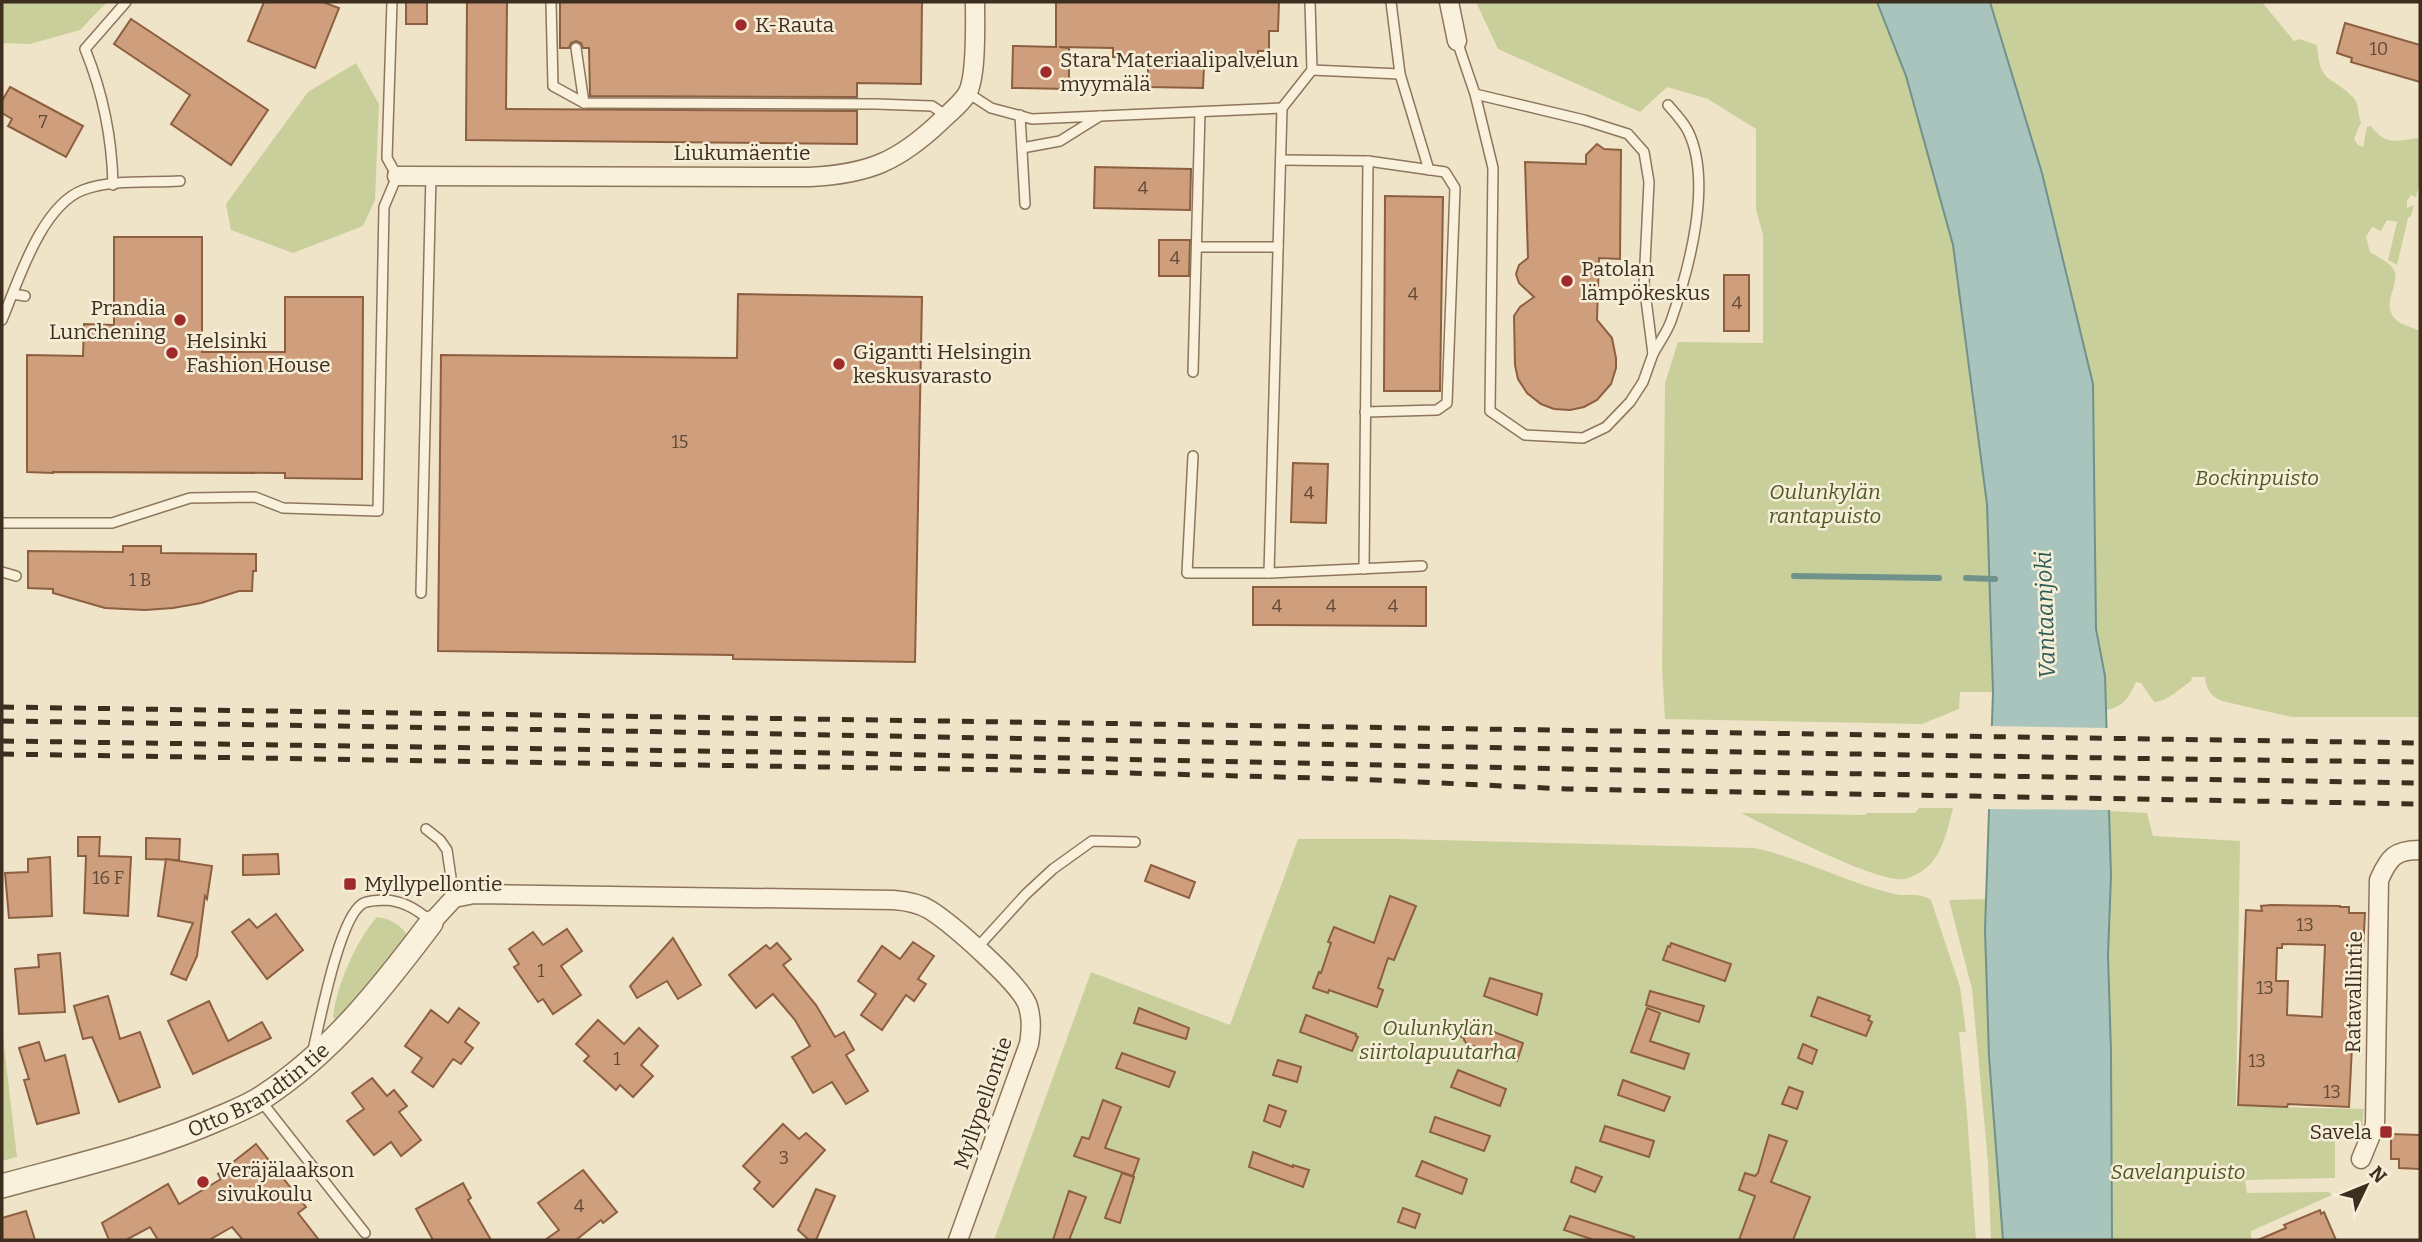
<svg xmlns="http://www.w3.org/2000/svg" width="2422" height="1242" font-family="Bitter,serif">
<style>
.green{fill:#c9cf9b}
.water{fill:#a9c4bc;stroke:#6f938a;stroke-width:2}
.pier{fill:#f0e4c8}
.lines{fill:none;stroke-linecap:round;stroke-linejoin:round}
.stream{stroke:#6f938a;stroke-width:6}
.building{fill:#cf9f7d;stroke:#8d5f41;stroke-width:2;fill-rule:evenodd}
.service-casing{stroke:#8d765c;stroke-width:12}
.minor-casing{stroke:#8d765c;stroke-width:21}
.tertiary-casing{stroke:#8d765c;stroke-width:26}
.service{stroke:#faf1dc;stroke-width:9}
.minor{stroke:#faf1dc;stroke-width:18}
.tertiary{stroke:#faf1dc;stroke-width:23}
.rail{stroke:#3d2e20;stroke-width:5;stroke-dasharray:12 12;stroke-linecap:butt}
.poi-dot{fill:#9e2a2b;stroke:#f7eed8;stroke-width:2.5}
.labels{text-anchor:middle;stroke-width:5;stroke-linejoin:round;paint-order:stroke}
.number-label{font-size:18px;fill:#624a37}
.poi-label{font-size:21px;fill:#3d2e20;stroke:#f7eed8;text-anchor:start}
.street-label{font-size:21px;fill:#3d2e20;stroke:#f7eed8}
.park-label{font-size:21px;font-style:italic;fill:#4d5a26;stroke:#f7eed8}
.water-label{font-size:23px;font-style:italic;fill:#2f5d5a;stroke:#f7eed8}
</style>
<rect width="100%" height="100%" fill="#f0e4c8"/>
<g class="green">
<path d="M2,2H107L80,30L30,44L2,43Z"/>
<path d="M1476,2H1877L1906,76L1953,245L1987,504L1993,692H1960L1959,709L1922,724L1665,719L1662,669L1665,383L1678,342L1763,343V235L1756,209V129L1708,99L1667,87L1640,112L1498,49Z"/>
<path d="M1990,2H2262L2294,41L2299,39L2317,45C2320,85 2330,74 2353,97C2360,104 2357,114 2361,122L2354,139L2358,145L2363,147L2367,127L2371,126C2387,147 2396,140 2420,138V181L2416,197L2411,195L2407,201V208L2414,205L2411,216L2408,218L2397,265L2388,260L2397,222L2387,220L2381,231L2372,227L2366,237L2370,252C2376,256 2387,261 2392,267C2405,283 2375,305 2400,323C2406,326 2414,328 2420,331V717H2291L2222,701C2211,696 2206,690 2205,677H2192L2191,681C2179,689 2168,701 2154,702L2141,683L2136,682C2129,697 2124,707 2106,710L2105,676L2096,629L2093,384L2042,173Z"/>
<path d="M356,63L379,104L375,200L363,226L293,253L231,230L226,204L308,92Z"/>
<path d="M1919,808H1953C1947,831 1942,860 1919,873C1915,875 1908,879 1904,879C1878,884 1769,827 1741,813L1866,815V813H1915Z"/>
<path d="M2108,811L2147,813L2153,836L2240,841L2236,1106L2364,1109L2362,1128L2335,1141V1178L2245,1180L2247,1193L2329,1192L2332,1195L2251,1231V1240H2112L2111,1052L2108,955L2111,876Z"/>
<path d="M1298,839H1399L1754,848C1802,858 1846,882 1894,894C1907,897 1919,892 1931,900L1960,987L1966,1032H1959L1967,1114L1976,1240H994L1091,972L1230,1025Z"/>
<path d="M1986,899L1985,930L2003,1240H1991L1988,1163L1972,989L1949,900Z"/>
<path d="M377,917C389,918 403,926 408,937L372,986L336,1020L333,1017C336,986 357,939 377,917Z"/>
<path d="M2,1029L17,1157L2,1161Z"/>
</g>
<path class="water" d="M1877,2H1990L2042,173L2093,384L2096,629L2105,676L2111,876L2108,955L2111,1052L2112,1240H2003L1989,1056L1985,930L1993,692L1987,504L1953,245L1906,76Z"/>
<path class="pier" d="M1988,726L2110,728L2112,810L1985,809Z"/>
<g class="lines">
<g class="stream">
<path d="M1794,576L1939,578"/>
<path d="M1966,578L1995,579"/>
</g>
</g>
<g class="building">
<path d="M264,2H323L339,8L315,68L248,41Z"/>
<rect x="406" y="2" width="21" height="22"/>
<path d="M467,2H507L506,109L857,111V144L466,140Z"/>
<path d="M560,2H922L921,84L857,83V97L590,96L589,48H583L581,43L576,41L571,43L569,48H560Z"/>
<path d="M1056,2H1279L1278,31H1269V51H1258V67L1204,66L1203,88L1148,87V65L1131,64V58L1113,57V48L1059,47L1069,48V89L1012,88L1013,46L1056,47Z"/>
<path d="M131,19L268,110L231,165L171,124L190,95L114,44Z"/>
<path d="M2345,23L2420,45V82L2351,62L2352,58L2337,53Z"/>
<path d="M10,87L83,126L66,157L8,126L12,119L2,113V101Z"/>
<path d="M1597,144L1604,149L1621,150L1620,259L1599,258L1597,320L1612,338L1616,358V368L1611,384L1597,400L1584,407L1570,410L1554,409L1541,404L1527,393L1518,379L1515,365L1514,316L1520,307L1534,297L1519,283L1516,274L1519,265L1528,258L1525,162L1586,164V155Z"/>
<path d="M1095,167L1191,169L1190,210L1094,208Z"/>
<path d="M1385,196L1443,197L1440,391H1384Z"/>
<path d="M114,237H202V352H285V297H363L362,479L285,478V473L53,472V473L27,472V355L83,356L84,324L114,325Z"/>
<path d="M1159,240H1190L1189,276H1159Z"/>
<rect x="1724" y="275" width="25" height="56"/>
<path d="M738,294L922,297L915,662L733,659V655L438,651L441,355L737,358Z"/>
<path d="M1293,463L1328,464L1326,523L1291,522Z"/>
<path d="M123,546H161V553L256,554V571H253L252,591H239L201,603L173,608L145,610L105,608L53,593V589L28,588V551L123,552Z"/>
<path d="M1253,587H1426V626L1253,625Z"/>
<path d="M78,837H100L99,856L131,857L128,916L84,913L86,856H78Z"/>
<path d="M146,838L180,839L179,860L146,859Z"/>
<path d="M278,854L279,874L243,875V855Z"/>
<path d="M50,857L52,916L9,918L5,873L28,872V859Z"/>
<path d="M166,859L212,866L207,899L205,896L197,956L186,980L171,974L193,923L158,916Z"/>
<path d="M1151,865L1195,882L1189,898L1145,881Z"/>
<path d="M1390,896L1416,906L1394,960L1388,958L1378,988L1383,990L1377,1007L1329,990L1328,993L1313,988L1319,972L1321,973L1331,943L1328,942L1334,927L1374,943Z"/>
<path d="M2271,905L2340,906V907H2349V913H2365L2359,1026H2353L2349,1107L2288,1104L2287,1107L2238,1105L2246,910L2262,911L2261,906ZM2282,944L2325,945L2322,1017L2287,1015L2288,981H2276L2277,948H2282Z"/>
<path d="M276,914L303,950L267,979L232,932L249,919L257,928Z"/>
<path d="M567,929L582,951L561,966L581,995L553,1014L543,999L538,1002L514,967L519,964L509,949L533,932L543,945Z"/>
<path d="M673,938L701,985L678,999L667,981L637,998L630,986Z"/>
<path d="M913,942L934,956L918,979L926,984L914,1001L906,995L882,1030L861,1015L876,994L858,981L882,946L900,959Z"/>
<path d="M777,943L791,959L783,965L816,1005L835,1037L844,1032L854,1050L846,1055L868,1091L846,1104L832,1082L813,1093L792,1057L810,1046L795,1020L773,994L756,1008L729,975L766,945L770,949Z"/>
<path d="M1671,943L1731,964L1725,981L1663,960L1668,946L1670,947Z"/>
<path d="M60,953L65,1012L19,1014L15,969L39,967L38,955Z"/>
<path d="M1490,978L1542,994L1537,1015L1484,996Z"/>
<path d="M1650,991L1704,1006L1699,1022L1646,1005Z"/>
<path d="M108,996L120,1039L140,1032L160,1087L119,1102L92,1037L83,1039L74,1006Z"/>
<path d="M1818,997L1870,1016L1868,1020L1872,1022L1866,1036L1811,1016Z"/>
<path d="M209,1001L228,1041L262,1022L271,1038L193,1074L168,1021Z"/>
<path d="M459,1008L479,1023L465,1042L473,1048L461,1064L453,1059L433,1087L412,1072L422,1058L405,1046L431,1010L448,1023Z"/>
<path d="M1139,1008L1189,1028L1186,1039L1134,1023Z"/>
<path d="M1647,1008L1660,1013L1650,1041L1689,1054L1684,1069L1631,1052Z"/>
<path d="M1306,1015L1356,1034V1036L1358,1037L1352,1051L1300,1032Z"/>
<path d="M598,1020L624,1044L639,1028L658,1046L641,1065L653,1076L633,1097L620,1085L616,1090L584,1061L589,1056L576,1044Z"/>
<path d="M1465,1021L1523,1043L1517,1061L1467,1044L1464,1040V1038L1459,1036Z"/>
<path d="M39,1042L45,1061L65,1055L79,1113L37,1124L24,1080L29,1079L19,1048Z"/>
<path d="M1803,1044L1817,1050L1812,1064L1798,1058Z"/>
<path d="M1122,1053L1175,1072L1169,1087L1116,1068Z"/>
<path d="M1278,1060L1301,1067L1297,1082L1273,1075Z"/>
<path d="M1458,1070L1506,1089L1500,1106L1451,1087Z"/>
<path d="M372,1078L387,1096L394,1090L407,1106L399,1112L421,1140L401,1156L391,1142L374,1155L347,1121L364,1109L352,1093Z"/>
<path d="M1623,1080L1670,1097L1664,1111L1618,1095Z"/>
<path d="M1789,1087L1803,1092L1797,1109L1782,1104Z"/>
<path d="M1103,1100L1121,1107L1105,1148L1139,1159L1133,1176L1074,1156L1082,1137L1089,1139Z"/>
<path d="M1269,1105L1286,1111L1280,1127L1264,1121Z"/>
<path d="M1435,1117L1490,1136L1484,1151L1430,1132Z"/>
<path d="M783,1124L799,1139L806,1133L825,1150L773,1207L754,1189L760,1182L743,1166Z"/>
<path d="M1605,1126L1654,1141L1649,1157L1600,1141Z"/>
<path d="M2391,1134L2420,1135V1169L2399,1168V1159H2391Z"/>
<path d="M1769,1135L1787,1141L1771,1182L1810,1197L1793,1240H1739L1755,1196L1739,1190L1745,1173L1755,1176L1758,1173Z"/>
<path d="M256,1144L306,1207L298,1213L319,1240H243L232,1227L209,1240H158L150,1227L126,1240H109L102,1223L168,1184L179,1204L221,1179L218,1174Z"/>
<path d="M1253,1152L1293,1167V1165L1309,1170L1303,1187L1249,1167Z"/>
<path d="M1422,1161L1467,1179L1462,1194L1416,1176Z"/>
<path d="M1576,1167L1602,1177L1595,1192L1571,1182Z"/>
<path d="M583,1170L617,1212L603,1223L601,1220L576,1240H545L559,1230L538,1203Z"/>
<path d="M1122,1173L1134,1177L1120,1223L1105,1218Z"/>
<path d="M463,1183L471,1198L468,1200L491,1240H433L416,1209Z"/>
<path d="M816,1189L835,1196L816,1240H809L798,1230Z"/>
<path d="M1069,1191L1086,1197L1069,1240H1053Z"/>
<path d="M1403,1208L1420,1214L1415,1228L1398,1222Z"/>
<path d="M2320,1210L2321,1214L2324,1212L2336,1240H2258L2286,1228L2284,1225Z"/>
<path d="M26,1211L35,1240H2V1218Z"/>
<path d="M1570,1216L1634,1237L1633,1240H1594L1564,1230Z"/>
</g>
<g class="lines">
<g class="service-casing">
<g id="service">
<path d="M551,2L553,86L584,103"/>
<path d="M1391,2L1400,74L1429,170"/>
<path d="M1457,41L1475,94L1493,168L1490,411L1525,435L1583,438L1606,427L1630,402L1643,382L1653,354L1644,284L1649,182L1644,152L1628,134L1584,120L1475,94"/>
<path d="M576,48L584,103L876,104L932,106L947,116"/>
<path d="M1312,70L1400,74"/>
<path d="M968,93L991,108L1032,119L1282,108"/>
<path d="M1020,115L1025,204"/>
<path d="M1022,148L1060,141L1100,116"/>
<path d="M1281,160L1368,161L1445,172L1455,188L1447,403L1437,410L1365,412"/>
<path d="M113,185C112,137 103,93 85,49L126,2"/>
<path d="M1197,247H1278"/>
<path d="M13,294L25,296"/>
<path d="M2,320C18,282 41,206 83,190C112,179 149,183 180,181"/>
<path d="M1653,354C1659,343 1667,332 1671,321C1689,269 1713,182 1688,131C1683,121 1675,113 1668,105"/>
<path d="M1193,372L1200,112"/>
<path d="M1193,456L1187,573H1269L1422,566"/>
<path d="M2,523H112L190,498L255,497L283,508L378,511L384,207L397,176L387,158L392,2"/>
<path d="M1364,569L1368,161"/>
<path d="M2,572L16,576"/>
<path d="M1269,573L1282,108L1312,70L1310,2"/>
<path d="M421,593L431,175"/>
<path d="M426,829L440,840L447,850L454,898"/>
<path d="M976,949L1026,894L1053,869L1092,841L1135,842"/>
<path d="M313,1050C320,1021 339,919 362,904C368,900 376,901 383,900C401,900 417,909 430,921"/>
<path d="M261,1101L365,1233"/>
</g>
</g>
<g class="minor-casing">
<g id="minor">
<path d="M1449,2L1457,41"/>
<path d="M397,176L810,177C868,174 898,162 941,121C949,113 961,104 967,94C977,77 975,22 975,2"/>
<path d="M431,923L454,898L474,894L894,900C907,901 919,903 930,910C952,924 1021,984 1028,1006C1032,1020 1031,1031 1029,1044L958,1240"/>
<path d="M2361,1159L2375,1125L2379,880C2389,857 2395,850 2420,850"/>
</g>
</g>
<g class="tertiary-casing">
<g id="tertiary">
<path id="s1" d="M2,1186C75,1166 150,1149 220,1118C234,1112 250,1106 263,1097C332,1052 382,988 431,923"/>
</g>
</g>
<use href="#service" class="service"/>
<use href="#minor" class="minor"/>
<use href="#tertiary" class="tertiary"/>
<g class="rail">
<path d="M2,707L2420,743"/>
<path d="M2,721C808,732 1614,753 2420,762"/>
<path d="M2,741L838,753L1568,769L2420,783"/>
<path d="M2,754L1013,770L1356,779L1567,789L2420,804"/>
</g>
</g>
<g class="poi-dot">
<circle cx="741" cy="25" r="7"/>
<circle cx="1046" cy="72" r="7"/>
<circle cx="1567" cy="281" r="7"/>
<circle cx="180" cy="320" r="7"/>
<circle cx="172" cy="353" r="7"/>
<circle cx="839" cy="364" r="7"/>
<rect x="343" y="877" width="14" height="14" rx="3.5"/>
<rect x="2379" y="1125" width="14" height="14" rx="3.5"/>
<circle cx="203" cy="1182" r="7"/>
</g>
<g class="labels">
<g class="number-label">
<text x="2379" y="55">10</text>
<text x="43" y="128">7</text>
<text x="1143" y="194">4</text>
<text x="1175" y="264">4</text>
<text x="1413" y="300">4</text>
<text x="1737" y="309">4</text>
<text x="680" y="448">15</text>
<text x="1309" y="499">4</text>
<text x="140" y="586">1 B</text>
<text x="1277" y="612">4</text>
<text x="1331" y="612">4</text>
<text x="1393" y="612">4</text>
<text x="108" y="884">16 F</text>
<text x="2305" y="931">13</text>
<text x="541" y="977">1</text>
<text x="2265" y="994">13</text>
<text x="617" y="1065">1</text>
<text x="2257" y="1067">13</text>
<text x="2332" y="1098">13</text>
<text x="784" y="1164">3</text>
<text x="579" y="1212">4</text>
</g>
<g class="poi-label">
<text x="755" y="32">K-Rauta</text>
<text x="1060" y="67">Stara Materiaalipalvelun<tspan x="1060" dy="24">myymälä</tspan></text>
<text x="1581" y="276">Patolan<tspan x="1581" dy="24">lämpökeskus</tspan></text>
<text x="166" y="315" text-anchor="end">Prandia<tspan x="166" dy="24">Lunchening</tspan></text>
<text x="186" y="348">Helsinki<tspan x="186" dy="24">Fashion House</tspan></text>
<text x="853" y="359">Gigantti Helsingin<tspan x="853" dy="24">keskusvarasto</tspan></text>
<text x="364" y="891">Myllypellontie</text>
<text x="2372" y="1139" text-anchor="end">Savela</text>
<text x="217" y="1177">Veräjälaakson<tspan x="217" dy="24">sivukoulu</tspan></text>
</g>
<g class="street-label">
<text x="742" y="160">Liukumäentie</text>
<text transform="translate(2354 992) rotate(-89)" y="7">Ratavallintie</text>
<text dy="7" stroke="none"><textPath href="#s1" startOffset="276">Otto Brandtin tie</textPath></text>
<text transform="translate(983 1103) rotate(-71)" y="7">Myllypellontie</text>
</g>
<g class="park-label">
<text x="2257" y="485">Bockinpuisto</text>
<text x="1825" y="499">Oulunkylän<tspan x="1825" dy="24">rantapuisto</tspan></text>
<text x="1438" y="1035">Oulunkylän<tspan x="1438" dy="24">siirtolapuutarha</tspan></text>
<text x="2178" y="1179">Savelanpuisto</text>
</g>
<g class="water-label">
<text transform="translate(2045 615) rotate(-92)" y="8">Vantaanjoki</text>
</g>
</g>
<rect width="2422" height="1242" fill="none" stroke="#3d2e20" stroke-width="7"/>
<g transform="translate(2366 1186) rotate(47)" stroke="#f7eed8" stroke-width="5" paint-order="stroke">
<path d="M0-5L12 26L0 18L-12 26Z" fill="#3d2e20"/>
<text y="-10" font-size="19" font-weight="bold" text-anchor="middle" fill="#3d2e20">N</text>
</g>
</svg>
